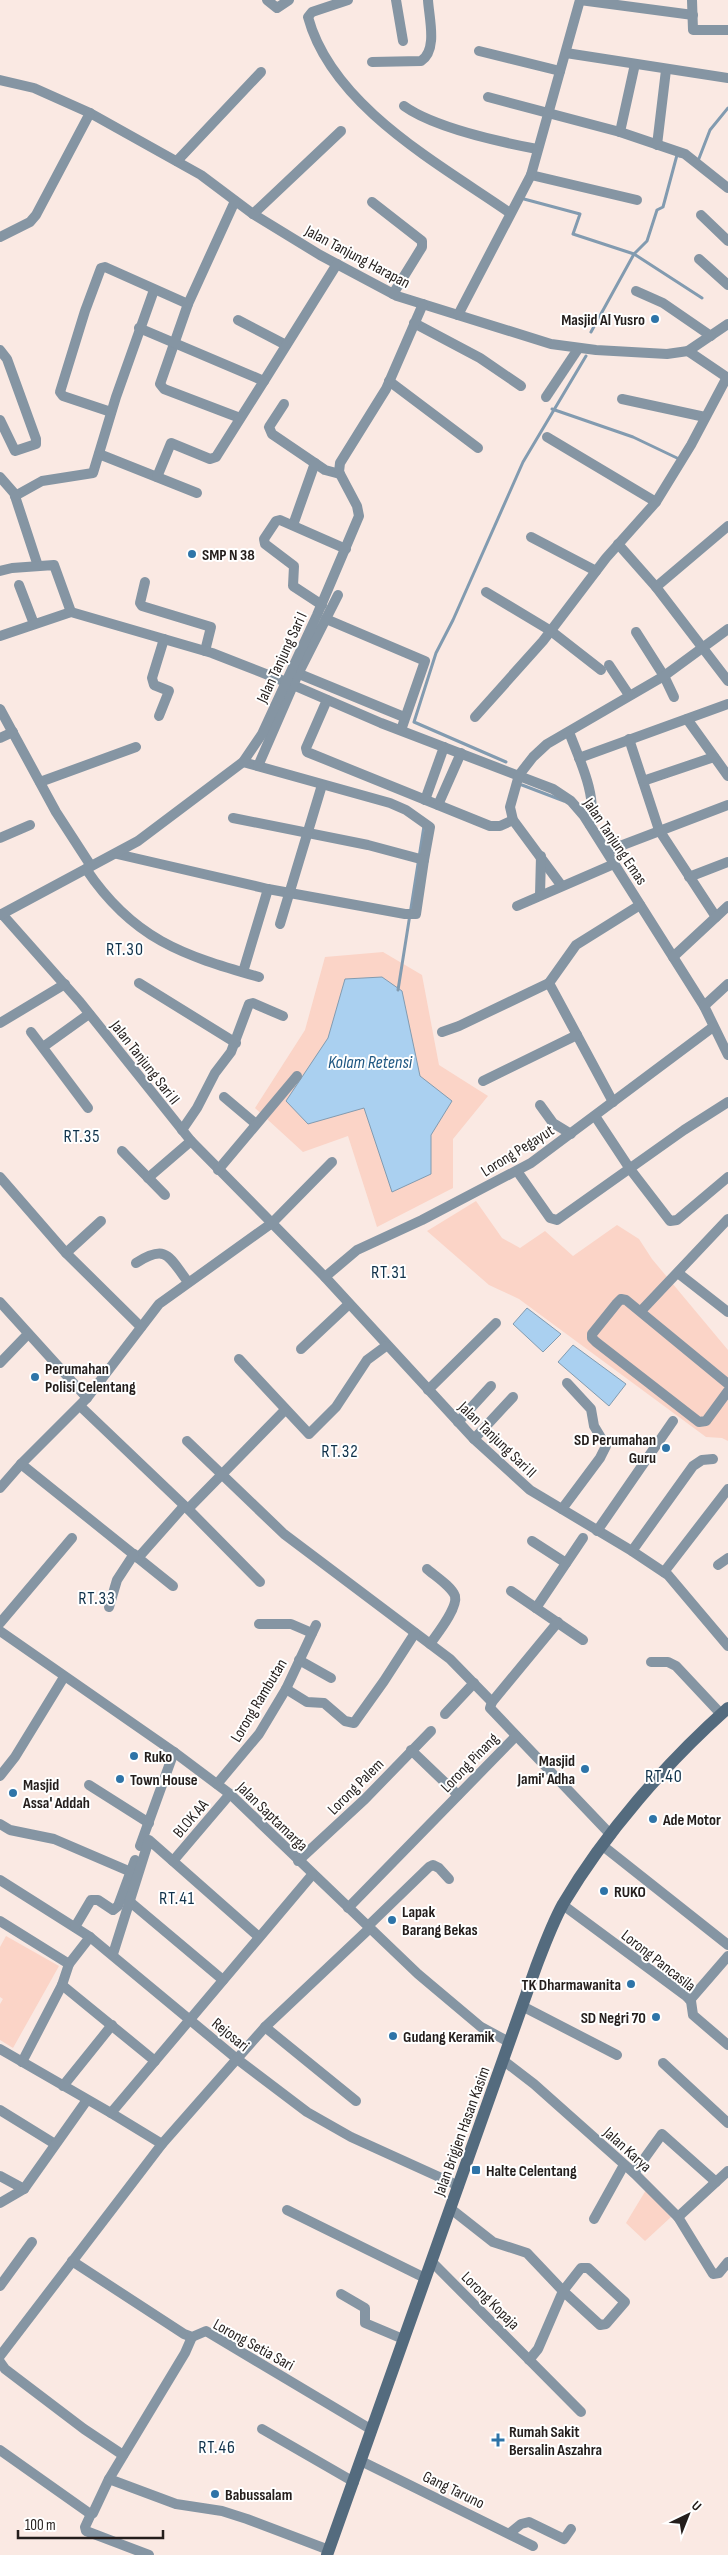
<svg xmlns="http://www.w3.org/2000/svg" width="728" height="2555" font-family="'Sofia Sans Condensed',sans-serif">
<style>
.green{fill:#fbd4c7}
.water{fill:#aad0f0;stroke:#829bb0}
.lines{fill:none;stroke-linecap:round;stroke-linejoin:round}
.stream{stroke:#829bb0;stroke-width:3}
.street{stroke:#8595a3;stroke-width:10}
.secondary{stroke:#546b7e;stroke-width:12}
.poi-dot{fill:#2e74a8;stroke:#fff;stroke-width:2}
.labels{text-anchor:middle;stroke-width:4;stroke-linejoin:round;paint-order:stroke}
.street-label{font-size:16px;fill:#241e1c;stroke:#fff}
.poi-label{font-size:16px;font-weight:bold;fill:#241e1c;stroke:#fff;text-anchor:start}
.neighbourhood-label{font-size:18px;letter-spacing:1px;fill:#10324b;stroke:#fff}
.water-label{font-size:18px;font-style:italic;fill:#1f5782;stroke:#fff}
</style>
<rect width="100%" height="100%" fill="#fae9e3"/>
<g class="green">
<path d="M383,952L422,975L439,1065L488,1096L453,1139V1188L377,1227L348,1136L303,1152L255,1108L305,1030L325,957Z"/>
<path d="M476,1201L502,1238L520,1248L545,1231L573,1256L617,1225L639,1239L652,1259L728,1350V1441L722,1438L706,1437L519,1299L489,1285L427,1231Z"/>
<path d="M6,1936L59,1966L13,2048L0,2040V2004L3,1999L0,1997V1947Z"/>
<path d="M646,2190L671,2217L645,2241L626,2223Z"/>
</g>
<g class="water">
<path d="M382,977L402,991L420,1076L452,1101L431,1135V1174L392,1192L364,1108L308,1124L286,1101L328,1038L345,979Z"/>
<path d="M527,1308L561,1334L543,1352L513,1324Z"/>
<path d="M573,1345L626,1384L609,1406L558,1362Z"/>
</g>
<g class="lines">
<g class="stream">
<path d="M698,161L710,130L728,108"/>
<path d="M524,199L580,214L573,234L634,254L702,298"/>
<path d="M591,332L634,254L647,241L657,210L663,207L677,155L680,156"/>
<path d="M552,409L633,437L677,458"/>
<path d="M506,762L414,722L436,653L453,620L523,462L586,356"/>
<path d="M522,785L564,801"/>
<path d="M398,990L424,826"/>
</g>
<g class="street">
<path d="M267,0L277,8L289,0"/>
<path d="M348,0L312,12L308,17C332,106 438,163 510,213"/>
<path d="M396,0L403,41"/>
<path d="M580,0L693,15"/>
<path d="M692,0L693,30H728"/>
<path d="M479,51L560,71"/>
<path d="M566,53L728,78"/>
<path d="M372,62L421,61C438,50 429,18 428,0"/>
<path d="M0,80L34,88L90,113L201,175L253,214L320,255L397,296L551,344L596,350L667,354L688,351L728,324"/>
<path d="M488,97L620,132L685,154L728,188"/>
<path d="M404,106C433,127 500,142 537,149"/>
<path d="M620,132L635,64"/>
<path d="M657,145L666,70"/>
<path d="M177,161L261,72"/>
<path d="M531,175L637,200"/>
<path d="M235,201L188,304L160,384L164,389L240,418"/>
<path d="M372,202L422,241V247L393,294"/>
<path d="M253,214L341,131"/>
<path d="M701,215L728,241"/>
<path d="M0,237L30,222L36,215L90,113"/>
<path d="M699,259L728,285"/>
<path d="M636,291L663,303L711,336"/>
<path d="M458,315L531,175L580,0"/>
<path d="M238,320L286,345"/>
<path d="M414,323L480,358L521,386"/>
<path d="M139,328L264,381L337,264"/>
<path d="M0,350L7,359L36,439V444L15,451L0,420"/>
<path d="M688,351L728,378"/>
<path d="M389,381L478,448"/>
<path d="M546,397L578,349"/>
<path d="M622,399L705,417"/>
<path d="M284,404L269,427L272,434L325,470L340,474"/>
<path d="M111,412L63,396L60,392L85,311L101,268L105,267L188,304"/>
<path d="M547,437L656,502"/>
<path d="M99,454L197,493"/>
<path d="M0,477L14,493L38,566"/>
<path d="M157,477L171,443L210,459L216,457L264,381"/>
<path d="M15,496L42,481L93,473L116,397L154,290"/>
<path d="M293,525L315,463"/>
<path d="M531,537L596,571"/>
<path d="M618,544L656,587L728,681"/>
<path d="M0,571L12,568L54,565L71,612"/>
<path d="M145,582L140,603L142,606L211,627L205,651"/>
<path d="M19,585L34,624"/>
<path d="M656,587L728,526"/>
<path d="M486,592L551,631L601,670"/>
<path d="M322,605L293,586L294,566L265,544L264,539L276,521L280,520L346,549"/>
<path d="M326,619L425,661L401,730"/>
<path d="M636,632L664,676L674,697"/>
<path d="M0,636L71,612L212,653L286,682"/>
<path d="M609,665L629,695"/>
<path d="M292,671L404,717"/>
<path d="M293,685L381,723L553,789L571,801L584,816L704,1006L728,1055"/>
<path d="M327,700L306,748L307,752L490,826H500L513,820"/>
<path d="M0,709L56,812L91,866"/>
<path d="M159,716L169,691L154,685L152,678L164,639"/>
<path d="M475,717L543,641L606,558L656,502L691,445L727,377"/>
<path d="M687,719L728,776"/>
<path d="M569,732C579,759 598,796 590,825"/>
<path d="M0,738L13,732"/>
<path d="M629,739L659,830L716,917"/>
<path d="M579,758L728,704"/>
<path d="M243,762L390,803L406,810L430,827L424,860"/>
<path d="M258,766L298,674L338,595"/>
<path d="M643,781L714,757"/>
<path d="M40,782L136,747"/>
<path d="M425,800L444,747"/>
<path d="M438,805L461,753"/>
<path d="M0,838L30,825"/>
<path d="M607,851L728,805"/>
<path d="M117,854L268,889L405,914H416L424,860L368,845L233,818"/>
<path d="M86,869C133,939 182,955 259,977"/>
<path d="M689,877L728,862"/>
<path d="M561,885L513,820L510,807L519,775L533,757L547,744L664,676L728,629"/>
<path d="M540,895L541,856"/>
<path d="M517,906L614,864"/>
<path d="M2,914L80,1002L191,1141L325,1277L474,1439L530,1490L632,1551L668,1575L728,1646"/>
<path d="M0,915L138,841L243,762L262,734L317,615L359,516L357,506L339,472L340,463L386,389L423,304"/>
<path d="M280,924L322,785"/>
<path d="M673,957L728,906"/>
<path d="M243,972L268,889"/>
<path d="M139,983L236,1043"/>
<path d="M549,983L613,1102"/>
<path d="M704,1006L728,984"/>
<path d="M0,1023L65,984"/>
<path d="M31,1032L88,1108"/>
<path d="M442,1032L459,1026L549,983L576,945L640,905"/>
<path d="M43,1047L89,1014"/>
<path d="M483,1081L577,1035"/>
<path d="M224,1097L256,1124"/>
<path d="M540,1105L553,1123L571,1134"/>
<path d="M595,1116L630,1169L670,1221L677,1220L728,1177"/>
<path d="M182,1130L197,1108L215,1073L231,1052L249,1004L253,1003L283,1016"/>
<path d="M122,1151L165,1195"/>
<path d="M218,1170L297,1076"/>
<path d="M517,1171L550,1218L557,1220L684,1130L728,1102"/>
<path d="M0,1177L66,1253L141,1327"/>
<path d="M148,1178L191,1141"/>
<path d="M66,1253L101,1221"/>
<path d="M136,1263C167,1243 169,1257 188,1282"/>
<path d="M678,1273L728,1312"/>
<path d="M325,1277L357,1250L422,1220L531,1163L713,1027"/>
<path d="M0,1302L87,1398"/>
<path d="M641,1311L728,1219"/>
<path d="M301,1349L349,1304"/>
<path d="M239,1359L309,1434L336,1407L367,1360L386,1346"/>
<path d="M0,1363L28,1334"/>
<path d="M728,1384L626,1300L621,1299L617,1303L592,1334V1338L596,1342L699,1422L706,1421L728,1391"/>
<path d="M428,1390L496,1323"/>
<path d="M80,1406L188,1509L260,1582"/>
<path d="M458,1422L491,1386"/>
<path d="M474,1439L513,1397"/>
<path d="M187,1441L284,1534L450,1659L492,1702"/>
<path d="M21,1464L173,1586"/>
<path d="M0,1488L21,1464L87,1398L159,1304L272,1223L332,1162"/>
<path d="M188,1509L285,1410"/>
<path d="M562,1509L600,1458L606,1446L594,1426L591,1409L567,1383"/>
<path d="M597,1531L673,1421"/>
<path d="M532,1541L566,1563"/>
<path d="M632,1551L693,1466L702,1460L713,1459"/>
<path d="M138,1558L184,1506"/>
<path d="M718,1565L728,1558"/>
<path d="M427,1569C435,1576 451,1586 455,1596C458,1608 437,1634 430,1644"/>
<path d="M664,1572L728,1489"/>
<path d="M511,1591L583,1640"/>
<path d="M109,1607L117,1580L134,1554"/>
<path d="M536,1608L583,1538"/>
<path d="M558,1622L492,1702L490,1708L611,1835"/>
<path d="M0,1623L72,1538"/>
<path d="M259,1624H291L312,1633"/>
<path d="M0,1631L174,1752L230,1794L418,1974L481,2027L509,2042"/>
<path d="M299,1660L331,1678"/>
<path d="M651,1662H668L676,1666L721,1714"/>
<path d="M286,1689L307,1702L324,1703L345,1721L354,1723L384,1681L415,1633"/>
<path d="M445,1714L474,1683"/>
<path d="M411,1750L458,1795"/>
<path d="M0,1776L15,1757L64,1677"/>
<path d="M217,1784L259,1734L286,1689L316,1625"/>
<path d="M89,1785L149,1823"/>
<path d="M0,1824L10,1830L54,1839L131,1872"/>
<path d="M140,1846L174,1752"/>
<path d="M603,1846L728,1945"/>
<path d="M173,1861L230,1794"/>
<path d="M298,1861L365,1799L431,1731"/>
<path d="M0,1880L90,1937L237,2059L307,2112L351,2137L459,2186"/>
<path d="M129,1901L223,1980"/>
<path d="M563,1905L686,1996L691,2001L693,2015L728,2045"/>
<path d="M348,1908L516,1736"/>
<path d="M0,1921L69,1964L62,1985L22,2062"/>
<path d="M368,1926L429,1867L433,1865L439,1868L449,1879"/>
<path d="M75,1927L91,1900H98L113,1910L118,1906L135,1860"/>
<path d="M113,1954L149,1840L259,1937"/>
<path d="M69,1964L90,1937"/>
<path d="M62,1985L155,2061"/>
<path d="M690,2000L728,1956"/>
<path d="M522,2006L617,2055"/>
<path d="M265,2027L356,2101"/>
<path d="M0,2049L111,2113"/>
<path d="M504,2061L534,2084L634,2173L678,2217L728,2171"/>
<path d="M663,2063L728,2123"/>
<path d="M63,2086L112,2025"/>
<path d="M0,2110L55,2144"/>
<path d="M162,2144L111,2113L312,1875"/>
<path d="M634,2173L662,2134L716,2182"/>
<path d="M0,2176L24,2189"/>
<path d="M0,2203L24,2189L87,2100"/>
<path d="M451,2209L493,2242L527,2253L563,2291L600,2325L606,2324L625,2302L588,2268H581L563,2291L538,2349L529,2360"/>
<path d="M287,2210L425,2278"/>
<path d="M678,2217L713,2274L719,2273L728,2262"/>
<path d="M594,2219L624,2165"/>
<path d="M72,2261L184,2334L192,2337L206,2331L372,2430"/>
<path d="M431,2261L581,2412"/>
<path d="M0,2286L32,2242"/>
<path d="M341,2294L365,2308V2323L403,2339"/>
<path d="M0,2356L162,2144L265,2027L370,1928"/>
<path d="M0,2362L5,2369L84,2429L123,2455"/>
<path d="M262,2429L354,2482"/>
<path d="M0,2450L89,2513H93L109,2479L185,2353L192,2337"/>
<path d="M361,2461L533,2546"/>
<path d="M109,2479L176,2504L222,2511L247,2519L329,2550"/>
<path d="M91,2514L85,2527L86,2531L149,2555"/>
<path d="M510,2533L521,2524L529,2522L564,2539L571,2529"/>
</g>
<path class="secondary" d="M327,2555L536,1967C544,1946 552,1924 563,1904C605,1833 666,1763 728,1708"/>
</g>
<g class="poi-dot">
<circle cx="655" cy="319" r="5"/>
<circle cx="192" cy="554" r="5"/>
<circle cx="35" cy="1377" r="5"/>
<circle cx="666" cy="1448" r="5"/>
<circle cx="134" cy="1756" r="5"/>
<circle cx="585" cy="1769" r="5"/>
<circle cx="120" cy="1779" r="5"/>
<circle cx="13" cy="1793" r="5"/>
<circle cx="653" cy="1819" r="5"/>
<circle cx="604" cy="1891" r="5"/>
<circle cx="392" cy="1920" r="5"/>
<circle cx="631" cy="1984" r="5"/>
<circle cx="656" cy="2017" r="5"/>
<circle cx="393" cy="2036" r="5"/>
<rect x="471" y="2165" width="10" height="10" rx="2.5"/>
<path d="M495.5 2432.5h5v5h5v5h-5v5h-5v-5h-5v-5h5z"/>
<circle cx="215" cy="2494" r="5"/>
</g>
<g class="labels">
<g class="street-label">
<text transform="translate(358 256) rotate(28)" y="6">Jalan Tanjung Harapan</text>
<text transform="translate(281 657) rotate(-65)" y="6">Jalan Tanjung Sari I</text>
<text transform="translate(616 841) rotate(56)" y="6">Jalan Tanjung Emas</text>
<text transform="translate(146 1062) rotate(52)" y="6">Jalan Tanjung Sari II</text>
<text transform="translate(517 1150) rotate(-32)" y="6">Lorong Pegayut</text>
<text transform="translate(498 1439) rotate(44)" y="6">Jalan Tanjung Sari II</text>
<text transform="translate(258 1700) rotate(-59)" y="6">Lorong Rambutan</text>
<text transform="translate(469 1762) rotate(-46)" y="6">Lorong Pinang</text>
<text transform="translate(355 1786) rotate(-45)" y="6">Lorong Palem</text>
<text transform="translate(273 1816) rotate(44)" y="6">Jalan Saptamarga</text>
<text transform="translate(190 1818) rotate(-49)" y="6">BLOK AA</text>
<text transform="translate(659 1960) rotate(38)" y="6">Lorong Pancasila</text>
<text transform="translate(231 2034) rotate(39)" y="6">Rejosari</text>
<text transform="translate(461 2131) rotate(-70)" y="6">Jalan Brigjen Hasan Kasim</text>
<text transform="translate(628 2149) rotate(42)" y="6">Jalan Karya</text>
<text transform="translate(491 2300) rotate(45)" y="6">Lorong Kopaja</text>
<text transform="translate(254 2344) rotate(29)" y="6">Lorong Setia Sari</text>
<text transform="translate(454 2489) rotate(26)" y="6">Gang Taruno</text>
</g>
<g class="poi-label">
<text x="645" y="325" text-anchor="end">Masjid Al Yusro</text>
<text x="202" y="560">SMP N 38</text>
<text x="45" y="1374">Perumahan<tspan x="45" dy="18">Polisi Celentang</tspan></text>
<text x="656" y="1445" text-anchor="end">SD Perumahan<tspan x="656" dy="18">Guru</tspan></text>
<text x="144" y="1762">Ruko</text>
<text x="575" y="1766" text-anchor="end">Masjid<tspan x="575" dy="18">Jami' Adha</tspan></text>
<text x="130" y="1785">Town House</text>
<text x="23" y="1790">Masjid<tspan x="23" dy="18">Assa' Addah</tspan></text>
<text x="663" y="1825">Ade Motor</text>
<text x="614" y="1897">RUKO</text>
<text x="402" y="1917">Lapak<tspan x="402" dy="18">Barang Bekas</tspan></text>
<text x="621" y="1990" text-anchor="end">TK Dharmawanita</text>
<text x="646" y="2023" text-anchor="end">SD Negri 70</text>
<text x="403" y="2042">Gudang Keramik</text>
<text x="486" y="2176">Halte Celentang</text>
<text x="509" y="2437">Rumah Sakit<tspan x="509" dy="18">Bersalin Aszahra</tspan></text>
<text x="225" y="2500">Babussalam</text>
</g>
<g class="neighbourhood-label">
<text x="125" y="955">RT.30</text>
<text x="82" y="1142">RT.35</text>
<text x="389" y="1278">RT.31</text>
<text x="340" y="1457">RT.32</text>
<text x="97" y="1604">RT.33</text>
<text x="664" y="1782">RT.40</text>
<text x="177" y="1904">RT.41</text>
<text x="217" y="2453">RT.46</text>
</g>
<g class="water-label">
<text x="370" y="1068">Kolam Retensi</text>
</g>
</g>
<g transform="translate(688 2515) rotate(43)" stroke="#ffffff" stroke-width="4" paint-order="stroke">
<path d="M0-4L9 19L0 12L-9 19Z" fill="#241e1c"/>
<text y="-8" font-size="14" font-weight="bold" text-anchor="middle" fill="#241e1c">U</text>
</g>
<path d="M18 2530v8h145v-8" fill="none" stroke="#241e1c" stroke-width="2.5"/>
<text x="25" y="2530" font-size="15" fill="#241e1c" stroke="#ffffff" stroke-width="4" paint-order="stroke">100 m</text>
</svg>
